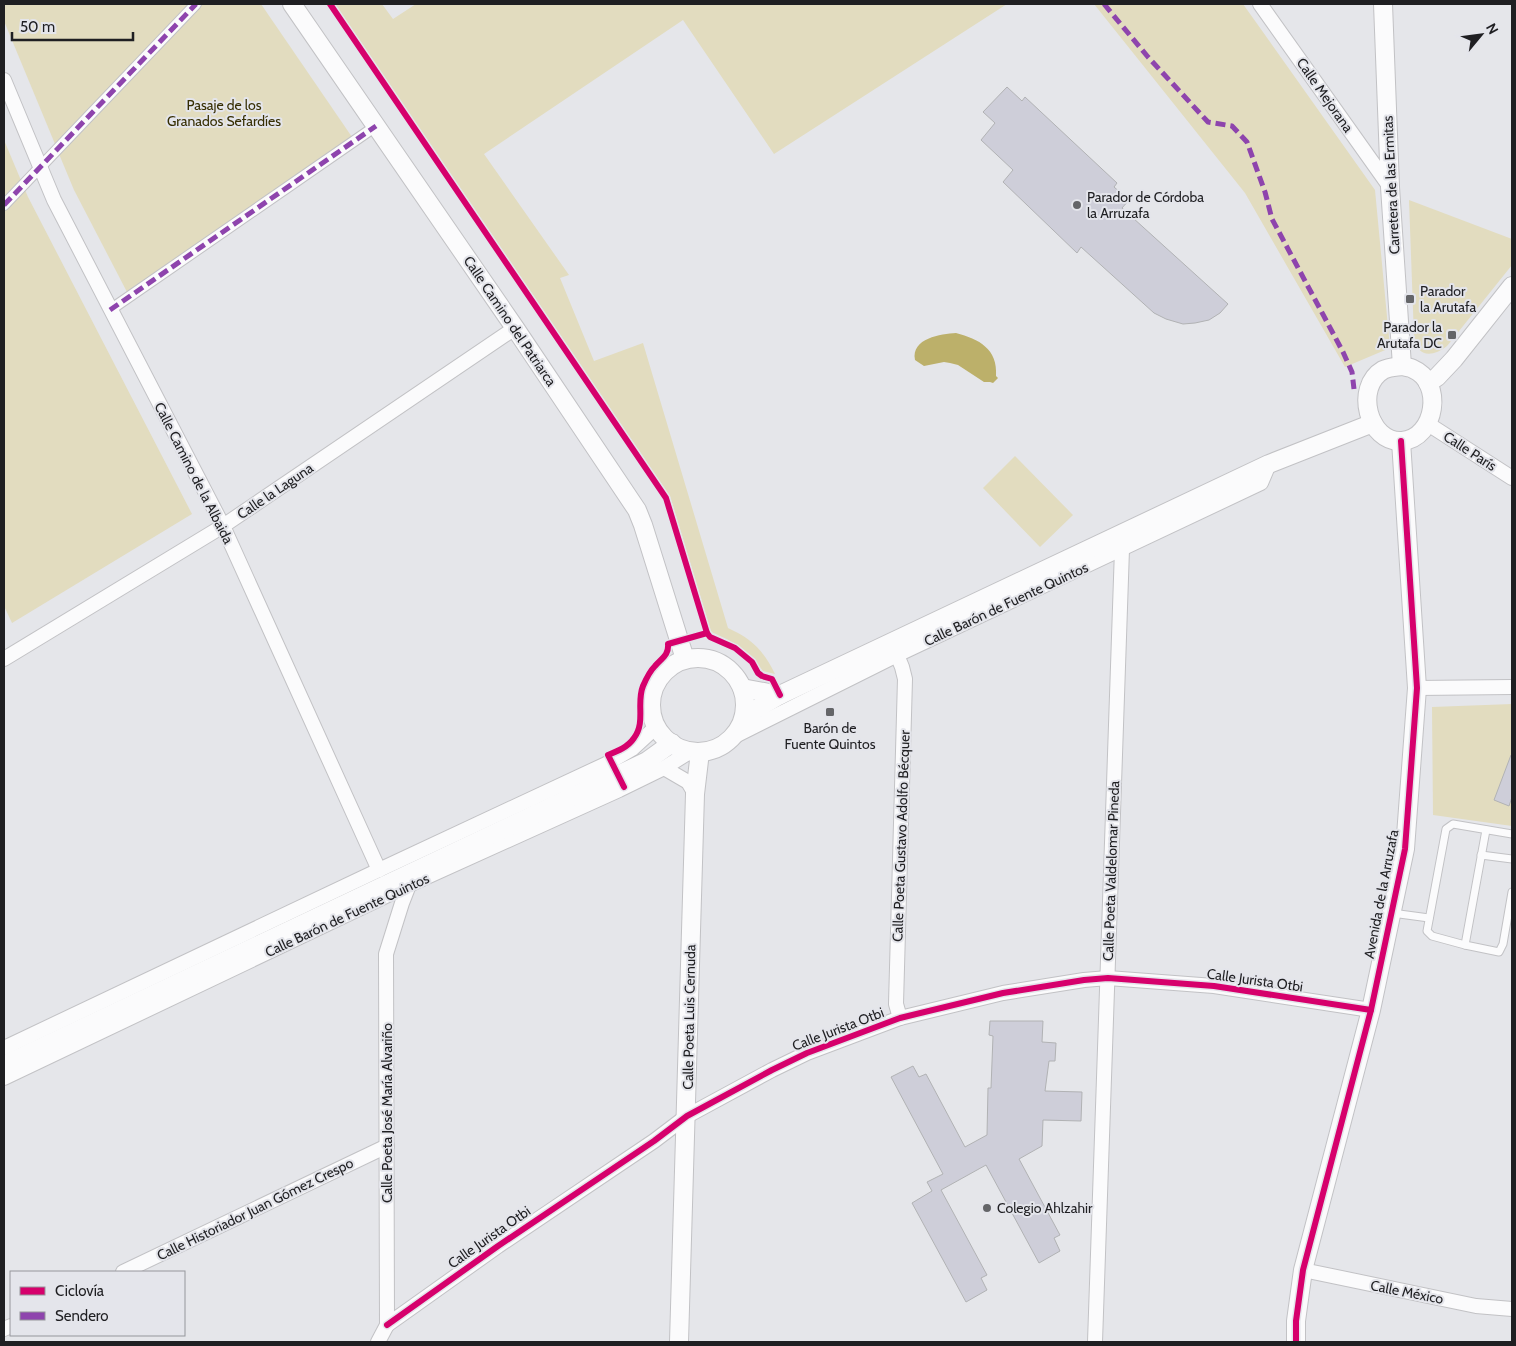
<svg xmlns="http://www.w3.org/2000/svg" width="1516" height="1346" font-family="Cabin,sans-serif">
<style>
.green{fill:#e2dcbf}
.water{fill:#bcb06a}
.building{fill:#ceced9;stroke:#b1b2b4}
.lines{fill:none;stroke-linecap:round;stroke-linejoin:round}
.service-casing{stroke:#c2c2c5;stroke-width:9}
.pedestrian-casing{stroke:#c2c2c5;stroke-width:12}
.minor-casing{stroke:#c2c2c5;stroke-width:16}
.tertiary-casing{stroke:#c2c2c5;stroke-width:20}
.service{stroke:#fbfbfc;stroke-width:7}
.pedestrian{stroke:#fbfbfc;stroke-width:10}
.minor{stroke:#fbfbfc;stroke-width:14}
.tertiary{stroke:#fbfbfc;stroke-width:18}
.quiet{stroke:#8e44ad;stroke-width:5;stroke-dasharray:10 5;stroke-linecap:butt}
.cycleway-casing{stroke:#e4e5eb;stroke-width:9}
.cycleway{stroke:#d6006c;stroke-width:6}
.poi-dot{fill:#646568;stroke:#e4e5eb;stroke-width:2}
.labels{text-anchor:middle;stroke-width:4;stroke-linejoin:round;paint-order:stroke}
.street-label{font-size:14px;fill:#1f1f22;stroke:#e4e5eb}
.park-label{font-size:14px;fill:#362e02;stroke:#e4e5eb}
.poi-label{font-size:14px;fill:#1f1f22;stroke:#e4e5eb;text-anchor:start}
</style>
<rect width="100%" height="100%" fill="#e5e6ea"/>
<g class="green">
<path d="M4,4H189L55,144L4,21Z"/>
<path d="M202,4H261L352,137L127,292L74,190L59,154Z"/>
<path d="M335,4H382L393,19L416,4H1007L774,154L683,20L484,154L569,275L560,278L594,361L643,343L728,628C752,639 763,650 775,674L763,671C748,650 735,642 711,632L670,496Z"/>
<path d="M1094,4H1243L1375,190L1390,348L1345,367L1245,193Z"/>
<path d="M4,140L28,197L192,514L12,623L4,606Z"/>
<path d="M1409,200L1512,239V265L1447,346C1433,357 1417,358 1414,337Z"/>
<path d="M1015,456L1073,515L1040,547L983,488Z"/>
<path d="M1512,704V826L1433,815L1432,707Z"/>
</g>
<path class="water" d="M956,333C979,339 998,349 996,376L998,378L993,383L990,382H984L958,365L950,363L944,362L924,366L915,360C911,338 941,334 956,333Z"/>
<g class="building">
<path d="M1007,87L1022,101L1025,97L1117,183L1114,187L1129,200L1122,208L1228,304L1220,313L1209,320L1195,323L1183,324L1166,319L1154,313L1081,247L1077,253L1003,182L1013,170L981,140L995,123L983,112Z"/>
<path d="M1511,755L1512,756V797L1509,806L1494,800Z"/>
<path d="M990,1021H1043L1042,1042L1056,1043L1055,1061H1049L1045,1091L1082,1092L1081,1121L1043,1120L1042,1146L1019,1159L1060,1235L1054,1238L1060,1251L1039,1263L986,1165L941,1190L987,1275L981,1278L987,1290L966,1302L912,1203L932,1191L927,1182L943,1174L891,1077L913,1066L919,1077L926,1074L965,1147L987,1135L988,1088H991L993,1036L989,1035Z"/>
</g>
<g class="lines">
<g class="service-casing">
<g id="service">
<path d="M1512,834L1453,824L1446,829L1427,931L1432,936L1465,945L1499,952L1503,944L1512,892"/>
<path d="M1481,855L1512,859"/>
<path d="M1392,913L1429,918"/>
<path d="M1465,945L1486,830"/>
</g>
</g>
<g class="pedestrian-casing">
<g id="pedestrian">
<path d="M4,205L196,4"/>
<path d="M110,310L376,126"/>
</g>
</g>
<g class="minor-casing">
<g id="minor">
<path d="M1260,4L1390,187"/>
<path d="M4,80L54,200L223,526L379,870"/>
<path d="M1428,424L1512,478"/>
<path d="M897,655L902,667L905,679L896,1004L900,1018"/>
<path d="M4,659L223,526L515,328"/>
<path d="M1417,688L1512,687"/>
<path d="M733,737L897,655L1261,483L1269,464"/>
<path d="M664,768L688,782L695,794"/>
<path d="M4,1048L379,870L606,764L632,749L657,726"/>
<path d="M4,1078L409,885L619,790L664,768L691,751"/>
<path d="M1303,1270L1476,1306L1512,1309"/>
<path d="M123,1272L387,1146"/>
<path d="M387,1325L498,1246L654,1141L687,1116L772,1070L807,1053L900,1018L1003,993L1084,980L1108,978L1214,986L1371,1010"/>
<path d="M4,1329L11,1326"/>
<path d="M378,1342L387,1325L386,954L402,903L409,885"/>
<path d="M1095,1342L1122,549"/>
</g>
</g>
<g class="tertiary-casing">
<g id="tertiary">
<path d="M292,4L515,328L637,510L643,525L685,659"/>
<path d="M1383,4L1390,187L1402,366"/>
<path d="M1402,366C1405,367 1410,367 1413,369C1444,382 1436,438 1402,441C1368,443 1354,387 1383,370C1389,367 1395,367 1402,366Z"/>
<path d="M1428,383L1437,377L1454,359L1512,286"/>
<circle cx="698" cy="705" r="47"/>
<path d="M742,688L780,695"/>
<path d="M744,716L780,695L1269,464L1373,423"/>
<path d="M4,1065L618,775L647,761L672,743"/>
<path d="M679,1342L695,794L700,752"/>
<path d="M1296,1342V1321L1303,1270L1371,1010L1405,849L1417,688L1401,441"/>
</g>
</g>
<use href="#service" class="service"/>
<use href="#pedestrian" class="pedestrian"/>
<use href="#minor" class="minor"/>
<use href="#tertiary" class="tertiary"/>
<g class="quiet">
<path d="M1104,4L1148,57L1208,122L1232,126L1247,142L1265,192L1272,219L1343,352L1352,372L1354,389"/>
<path d="M4,205L196,4"/>
<path d="M110,310L376,126"/>
</g>
<g class="cycleway-casing">
<g id="cycleway">
<path d="M330,4L666,498L707,633L710,637L735,648L752,662L758,673L762,676L772,679L780,695"/>
<path d="M624,787L608,755C618,751 628,747 634,738C646,722 636,703 643,686C646,679 650,671 655,666C662,658 669,655 668,644L707,633"/>
<path d="M387,1325L498,1246L654,1141L687,1116L772,1070L807,1053L900,1018L1003,993L1084,980L1108,978L1214,986L1371,1010"/>
<path d="M1296,1342V1321L1303,1270L1371,1010L1405,849L1417,688L1401,441"/>
</g>
</g>
<use href="#cycleway" class="cycleway"/>
</g>
<g class="poi-dot">
<circle cx="1077" cy="205" r="5"/>
<rect x="1405" y="294" width="10" height="10" rx="2.5"/>
<rect x="1447" y="330" width="10" height="10" rx="2.5"/>
<rect x="825" y="707" width="10" height="10" rx="2.5"/>
<circle cx="987" cy="1208" r="5"/>
</g>
<g class="labels">
<g class="street-label">
<text transform="translate(1325 95) rotate(55)" y="5">Calle Mejorana</text>
<text transform="translate(1391 185) rotate(-93)" y="5">Carretera de las Ermitas</text>
<text transform="translate(510 321) rotate(56)" y="5">Calle Camino del Patriarca</text>
<text transform="translate(1470 451) rotate(33)" y="5">Calle París</text>
<text transform="translate(194 473) rotate(63)" y="5">Calle Camino de la Albaida</text>
<text transform="translate(275 491) rotate(-34)" y="5">Calle la Laguna</text>
<text transform="translate(1006 604) rotate(-25)" y="5">Calle Barón de Fuente Quintos</text>
<text transform="translate(901 836) rotate(-88)" y="5">Calle Poeta Gustavo Adolfo Bécquer</text>
<text transform="translate(1111 871) rotate(-88)" y="5">Calle Poeta Valdelomar Pineda</text>
<text transform="translate(1381 894) rotate(-79)" y="5">Avenida de la Arruzafa</text>
<text transform="translate(347 915) rotate(-25)" y="5">Calle Barón de Fuente Quintos</text>
<text transform="translate(1255 980) rotate(8)" y="5">Calle Jurista Otbi</text>
<text transform="translate(689 1017) rotate(-89)" y="5">Calle Poeta Luis Cernuda</text>
<text transform="translate(838 1029) rotate(-21)" y="5">Calle Jurista Otbi</text>
<text transform="translate(387 1113) rotate(-90)" y="5">Calle Poeta José María Alvariño</text>
<text transform="translate(255 1209) rotate(-26)" y="5">Calle Historiador Juan Gómez Crespo</text>
<text transform="translate(489 1237) rotate(-35)" y="5">Calle Jurista Otbi</text>
<text transform="translate(1407 1292) rotate(11)" y="5">Calle México</text>
</g>
<g class="park-label">
<text x="224" y="110">Pasaje de los<tspan x="224" dy="16">Granados Sefardíes</tspan></text>
</g>
<g class="poi-label">
<text x="1087" y="202">Parador de Córdoba<tspan x="1087" dy="16">la Arruzafa</tspan></text>
<text x="1420" y="296">Parador<tspan x="1420" dy="16">la Arutafa</tspan></text>
<text x="1442" y="332" text-anchor="end">Parador la<tspan x="1442" dy="16">Arutafa DC</tspan></text>
<text x="830" y="733" text-anchor="middle">Barón de<tspan x="830" dy="16">Fuente Quintos</tspan></text>
<text x="997" y="1213">Colegio Ahlzahir</text>
</g>
</g>
<rect width="1516" height="1346" fill="none" stroke="#1f1f22" stroke-width="10"/>
<rect x="10" y="1271" width="175" height="65" fill="#e4e5eb" stroke="#95969b"/>
<rect x="20" y="1287" width="25" height="8" fill="#d6006c" stroke="#95969b"/>
<text x="55" y="1296" font-size="15" fill="#1f1f22">Ciclovía</text>
<rect x="20" y="1312" width="25" height="8" fill="#8e44ad" stroke="#95969b"/>
<text x="55" y="1321" font-size="15" fill="#1f1f22">Sendero</text>
<g transform="translate(1481 35) rotate(61)" stroke="#e4e5eb" stroke-width="4" paint-order="stroke">
<path d="M0-4L9 19L0 12L-9 19Z" fill="#1f1f22"/>
<text y="-8" font-size="14" font-weight="bold" text-anchor="middle" fill="#1f1f22">N</text>
</g>
<path d="M12 32v8h121v-8" fill="none" stroke="#1f1f22" stroke-width="2.5"/>
<text x="20" y="32" font-size="15" fill="#1f1f22" stroke="#e4e5eb" stroke-width="4" paint-order="stroke">50 m</text>
</svg>
